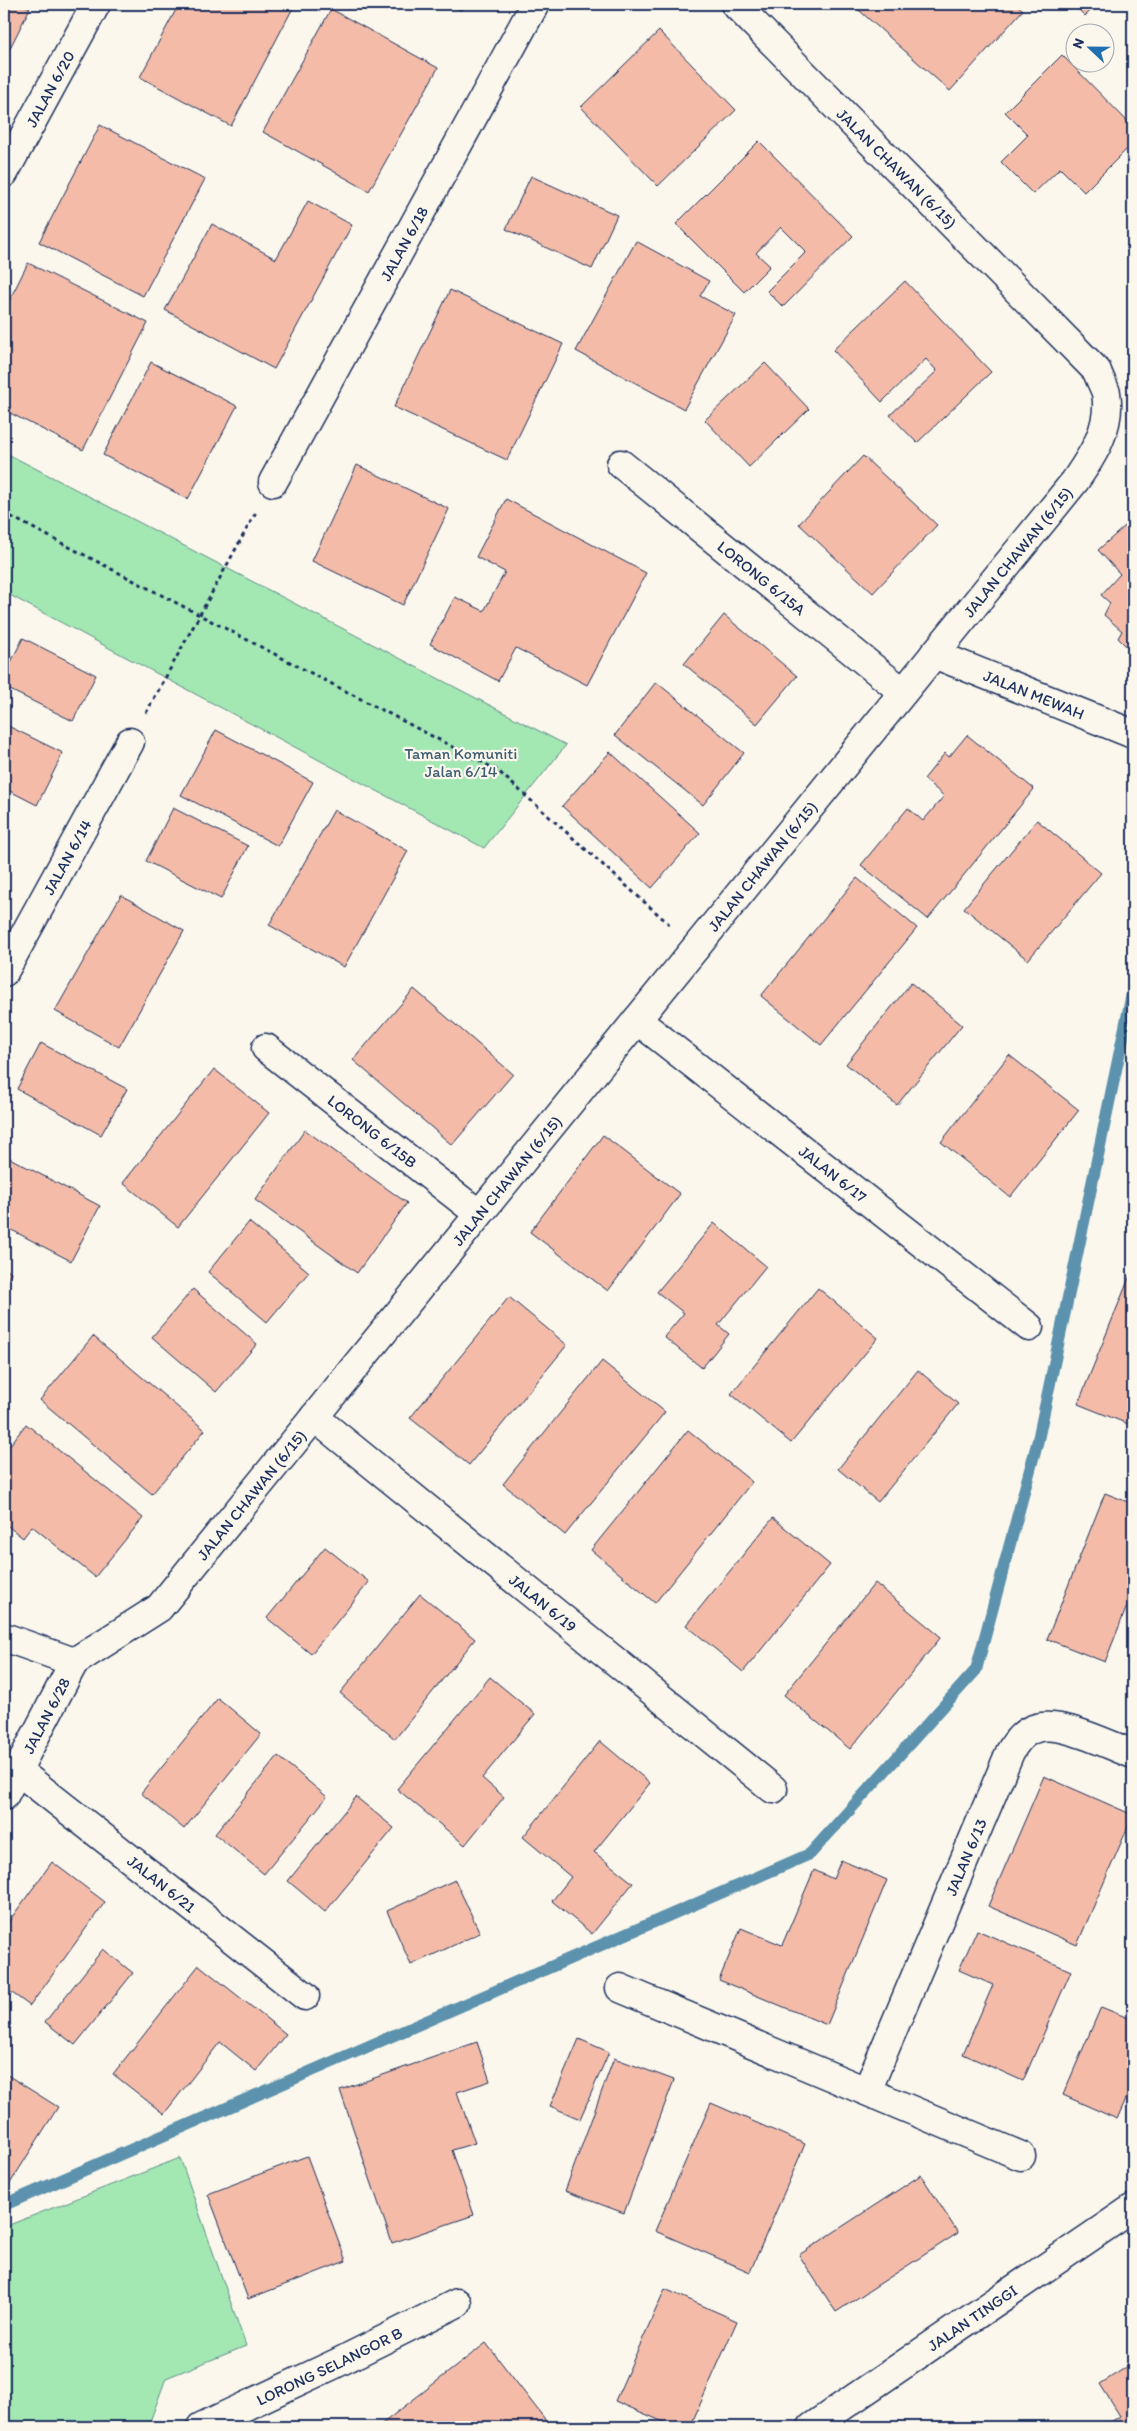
<svg xmlns="http://www.w3.org/2000/svg" width="1137" height="2431" font-family="Itim,sans-serif">
<style>
.green{fill:#a3e8b3;stroke:#5f8c88}
.lines{fill:none;stroke-linecap:round;stroke-linejoin:round}
.stream{stroke:#5b92ad;stroke-width:12}
.building{fill:#f4bca8;stroke:#1b2f5e}
.street-casing{stroke:#1b2f5e;stroke-width:31}
.path{stroke:#1b2f5e;stroke-width:3;stroke-dasharray:4 4;stroke-linecap:butt}
.street{stroke:#fbf7ec;stroke-width:28}
.labels{text-anchor:middle;stroke-width:4.5;stroke-linejoin:round;paint-order:stroke}
.street-label{font-size:16px;fill:#1b2f5e;stroke:#fbf7ec}
.park-label{font-size:16px;fill:#3d5d73;stroke:#fbf7ec}
</style>
<rect width="100%" height="100%" fill="#fbf7ec"/>
<filter id="ink" filterUnits="userSpaceOnUse"><feTurbulence type="fractalNoise" baseFrequency=".02" numOctaves="2"/><feDisplacementMap in="SourceGraphic" scale="10" xChannelSelector="R" yChannelSelector="G"/><feConvolveMatrix kernelMatrix="1 2 1 2 8 2 1 2 1" color-interpolation-filters="sRGB"/></filter>
<g filter="url(#ink)">
<g class="green">
<path d="M4,452L566,745L484,848L4,592Z"/>
<path d="M180,2158L246,2346L166,2378L148,2427H4V2227Z"/>
</g>
<g class="lines">
<path class="stream" d="M4,2205L810,1854L976,1670L1038,1440L1133,989"/>
</g>
<g class="building">
<path d="M4,4H21L30,8L4,60Z"/>
<path d="M179,4H295L231,126L140,77Z"/>
<path d="M448,4H464L461,10Z"/>
<path d="M852,4H1016L1023,10L950,91Z"/>
<path d="M1073,4H1098L1085,16Z"/>
<path d="M331,9L438,68L369,191L263,132Z"/>
<path d="M659,31L736,110L658,186L581,107Z"/>
<path d="M1062,55L1133,127V143L1084,192L1060,168L1033,194L1001,162L1028,135L1005,112Z"/>
<path d="M100,125L205,179L143,296L39,242Z"/>
<path d="M759,141L853,236L783,307L767,291L806,252L781,227L756,253L770,266L744,292L676,224Z"/>
<path d="M531,176L617,215L592,269L506,229Z"/>
<path d="M308,201L352,225L274,369L165,310L212,224L276,259Z"/>
<path d="M636,241L709,281L700,296L736,315L684,409L576,351Z"/>
<path d="M28,263L148,323L83,450L4,410V311Z"/>
<path d="M905,281L991,372L917,443L890,415L937,371L926,359L882,402L833,350Z"/>
<path d="M450,290L563,344L507,460L394,407Z"/>
<path d="M151,362L237,406L188,499L103,455Z"/>
<path d="M765,363L809,409L749,467L705,420Z"/>
<path d="M863,456L937,525L873,593L799,524Z"/>
<path d="M357,465L449,509L403,605L312,561Z"/>
<path d="M506,499L646,573L587,685L516,648L498,681L430,644L455,597L484,611L505,572L476,557Z"/>
<path d="M1133,519V644L1129,649L1118,638L1122,631L1104,615L1110,603L1101,595L1120,574L1098,550Z"/>
<path d="M724,615L797,676L757,724L684,664Z"/>
<path d="M23,638L96,675L73,721L4,687V676Z"/>
<path d="M656,682L744,753L703,805L615,735Z"/>
<path d="M4,724L63,753L37,805L4,788Z"/>
<path d="M216,730L313,782L278,846L181,795Z"/>
<path d="M967,735L1034,789L928,919L861,865L908,808L923,821L944,796L924,779L945,753L949,757Z"/>
<path d="M610,752L700,833L652,888L562,806Z"/>
<path d="M173,808L248,846L221,899L146,861Z"/>
<path d="M334,810L408,851L344,967L269,925Z"/>
<path d="M1037,820L1101,873L1028,960L964,908Z"/>
<path d="M857,878L917,928L821,1045L761,996Z"/>
<path d="M121,895L184,931L119,1047L55,1011Z"/>
<path d="M911,983L962,1025L897,1105L846,1064Z"/>
<path d="M414,989L513,1074L452,1145L353,1060Z"/>
<path d="M41,1043L127,1089L101,1135L17,1089Z"/>
<path d="M1009,1055L1079,1110L1010,1197L941,1142Z"/>
<path d="M214,1069L269,1113L178,1227L123,1183Z"/>
<path d="M305,1130L407,1203L357,1273L255,1200Z"/>
<path d="M603,1135L680,1194L608,1291L530,1232Z"/>
<path d="M4,1155L100,1206L71,1261L4,1226Z"/>
<path d="M249,1222L309,1272L267,1322L208,1272Z"/>
<path d="M714,1223L766,1266L718,1325L729,1334L702,1368L664,1337L684,1313L657,1292Z"/>
<path d="M1133,1268V1426L1078,1404Z"/>
<path d="M4,1269L11,1272L4,1288Z"/>
<path d="M818,1288L878,1338L791,1443L731,1394Z"/>
<path d="M193,1289L257,1344L216,1392L152,1337Z"/>
<path d="M509,1297L567,1345L469,1465L410,1418Z"/>
<path d="M93,1336L205,1430L152,1494L40,1400Z"/>
<path d="M602,1361L665,1412L565,1535L503,1484Z"/>
<path d="M918,1370L958,1404L878,1502L838,1469Z"/>
<path d="M26,1424L143,1518L95,1577L32,1526L23,1538L4,1523V1453Z"/>
<path d="M688,1430L752,1482L655,1603L591,1550Z"/>
<path d="M1105,1493L1133,1504V1591L1105,1662L1047,1639Z"/>
<path d="M773,1518L830,1565L743,1672L686,1625Z"/>
<path d="M325,1547L369,1582L311,1654L267,1618Z"/>
<path d="M875,1583L941,1637L850,1749L784,1695Z"/>
<path d="M420,1594L475,1639L395,1739L340,1693Z"/>
<path d="M490,1677L535,1714L482,1778L504,1797L465,1845L397,1789Z"/>
<path d="M218,1698L261,1734L184,1829L141,1793Z"/>
<path d="M600,1741L650,1783L594,1852L633,1883L592,1934L552,1901L571,1877L523,1837Z"/>
<path d="M278,1756L327,1797L264,1874L215,1834Z"/>
<path d="M1044,1776L1133,1815L1077,1945L988,1906Z"/>
<path d="M356,1797L394,1828L325,1912L288,1881Z"/>
<path d="M841,1860L887,1880L827,2025L719,1980L741,1928L782,1945L814,1870L833,1879Z"/>
<path d="M52,1862L105,1902L30,2006L4,1987V1928Z"/>
<path d="M455,1880L480,1933L411,1965L387,1911Z"/>
<path d="M1133,1918V1930L1129,1928Z"/>
<path d="M977,1930L1071,1971L1023,2081L963,2054L993,1985L959,1970Z"/>
<path d="M103,1949L133,1973L75,2045L45,2022Z"/>
<path d="M199,1965L286,2034L256,2071L220,2042L164,2114L113,2074Z"/>
<path d="M1101,2007L1133,2020V2083L1117,2119L1063,2095Z"/>
<path d="M579,2039L609,2052L580,2119L550,2106Z"/>
<path d="M477,2042L490,2081L457,2092L475,2143L452,2150L474,2215L392,2243L340,2090Z"/>
<path d="M614,2058L674,2080L624,2213L565,2191Z"/>
<path d="M4,2073L58,2107L4,2193Z"/>
<path d="M711,2103L805,2144L750,2272L655,2231Z"/>
<path d="M307,2156L346,2261L248,2299L208,2194Z"/>
<path d="M921,2175L958,2233L836,2312L799,2255Z"/>
<path d="M665,2289L737,2321L690,2427H675L615,2401Z"/>
<path d="M486,2343L551,2427H378Z"/>
<path d="M1133,2363V2427H1103L1120,2416L1100,2384Z"/>
</g>
<g class="lines">
<g class="street-casing">
<g id="street">
<path id="s1" d="M4,173L96,4"/>
<path id="s2" d="M621,464L903,692"/>
<path id="s3" d="M273,482L535,4"/>
<path id="s4" d="M934,654L1133,734"/>
<path id="s5" d="M4,972L130,742"/>
<path id="s6" d="M637,1020L1029,1327"/>
<path id="s7" d="M266,1048L479,1214"/>
<path id="s8" d="M314,1417L773,1789"/>
<path id="s9" d="M4,1637L74,1662L159,1608L1075,481C1093,455 1112,426 1106,393C1104,386 1099,378 1097,371L735,4"/>
<path id="s10" d="M17,1770L305,1996"/>
<path id="s11" d="M4,1796L74,1662"/>
<path d="M620,1988L1021,2156"/>
<path id="s12" d="M867,2091L1010,1752C1015,1743 1021,1734 1031,1730C1056,1717 1108,1745 1133,1754"/>
<path id="s13" d="M201,2427L335,2364L457,2303"/>
<path id="s14" d="M812,2427L1133,2208"/>
</g>
</g>
<g class="path">
<path d="M4,513L497,770L669,924"/>
<path d="M146,713L256,512"/>
</g>
<use href="#street" class="street"/>
</g>
</g>
<g class="labels">
<g class="street-label">
<text dy="6" stroke="none"><textPath href="#s1" startOffset="96">JALAN 6/20</textPath></text>
<text transform="translate(897 168) rotate(45)" y="6">JALAN CHAWAN (6/15)</text>
<text dy="6" stroke="none"><textPath href="#s3" startOffset="272">JALAN 6/18</textPath></text>
<text dy="6" stroke="none"><textPath href="#s9" startOffset="1536">JALAN CHAWAN (6/15)</textPath></text>
<text dy="6" stroke="none"><textPath href="#s2" startOffset="181">LORONG 6/15A</textPath></text>
<text dy="6" stroke="none"><textPath href="#s4" startOffset="108">JALAN MEWAH</textPath></text>
<text dy="6" stroke="none"><textPath href="#s5" startOffset="131">JALAN 6/14</textPath></text>
<text dy="6" stroke="none"><textPath href="#s9" startOffset="1131">JALAN CHAWAN (6/15)</textPath></text>
<text dy="6" stroke="none"><textPath href="#s7" startOffset="135">LORONG 6/15B</textPath></text>
<text dy="6" stroke="none"><textPath href="#s6" startOffset="249">JALAN 6/17</textPath></text>
<text dy="6" stroke="none"><textPath href="#s9" startOffset="726">JALAN CHAWAN (6/15)</textPath></text>
<text dy="6" stroke="none"><textPath href="#s9" startOffset="321">JALAN CHAWAN (6/15)</textPath></text>
<text dy="6" stroke="none"><textPath href="#s8" startOffset="295">JALAN 6/19</textPath></text>
<text dy="6" stroke="none"><textPath href="#s11" startOffset="91">JALAN 6/28</textPath></text>
<text dy="6" stroke="none"><textPath href="#s12" startOffset="254">JALAN 6/13</textPath></text>
<text dy="6" stroke="none"><textPath href="#s10" startOffset="184">JALAN 6/21</textPath></text>
<text dy="6" stroke="none"><textPath href="#s14" startOffset="194">JALAN TINGGI</textPath></text>
<text dy="6" stroke="none"><textPath href="#s13" startOffset="142">LORONG SELANGOR B</textPath></text>
</g>
<g class="park-label">
<text x="461" y="759">Taman Komuniti<tspan x="461" dy="18">Jalan 6/14</tspan></text>
</g>
</g>
<rect width="1137" height="2431" fill="none" stroke="#fbf7ec" stroke-width="20"/>
<rect x="10" y="10" width="1117" height="2411" fill="none" stroke="#1b2f5e" stroke-width="2" filter="url(#ink)"/>
<g transform="translate(1090 48) rotate(292)"><circle r="24" fill="#fbf7ec" stroke="#a1a7b3"/>
<path d="M0-4L9 19L0 12L-9 19Z" fill="#1f6fb2"/>
<text y="-8" font-size="14" font-weight="bold" text-anchor="middle" fill="#1b2f5e">N</text>
</g>
</svg>
